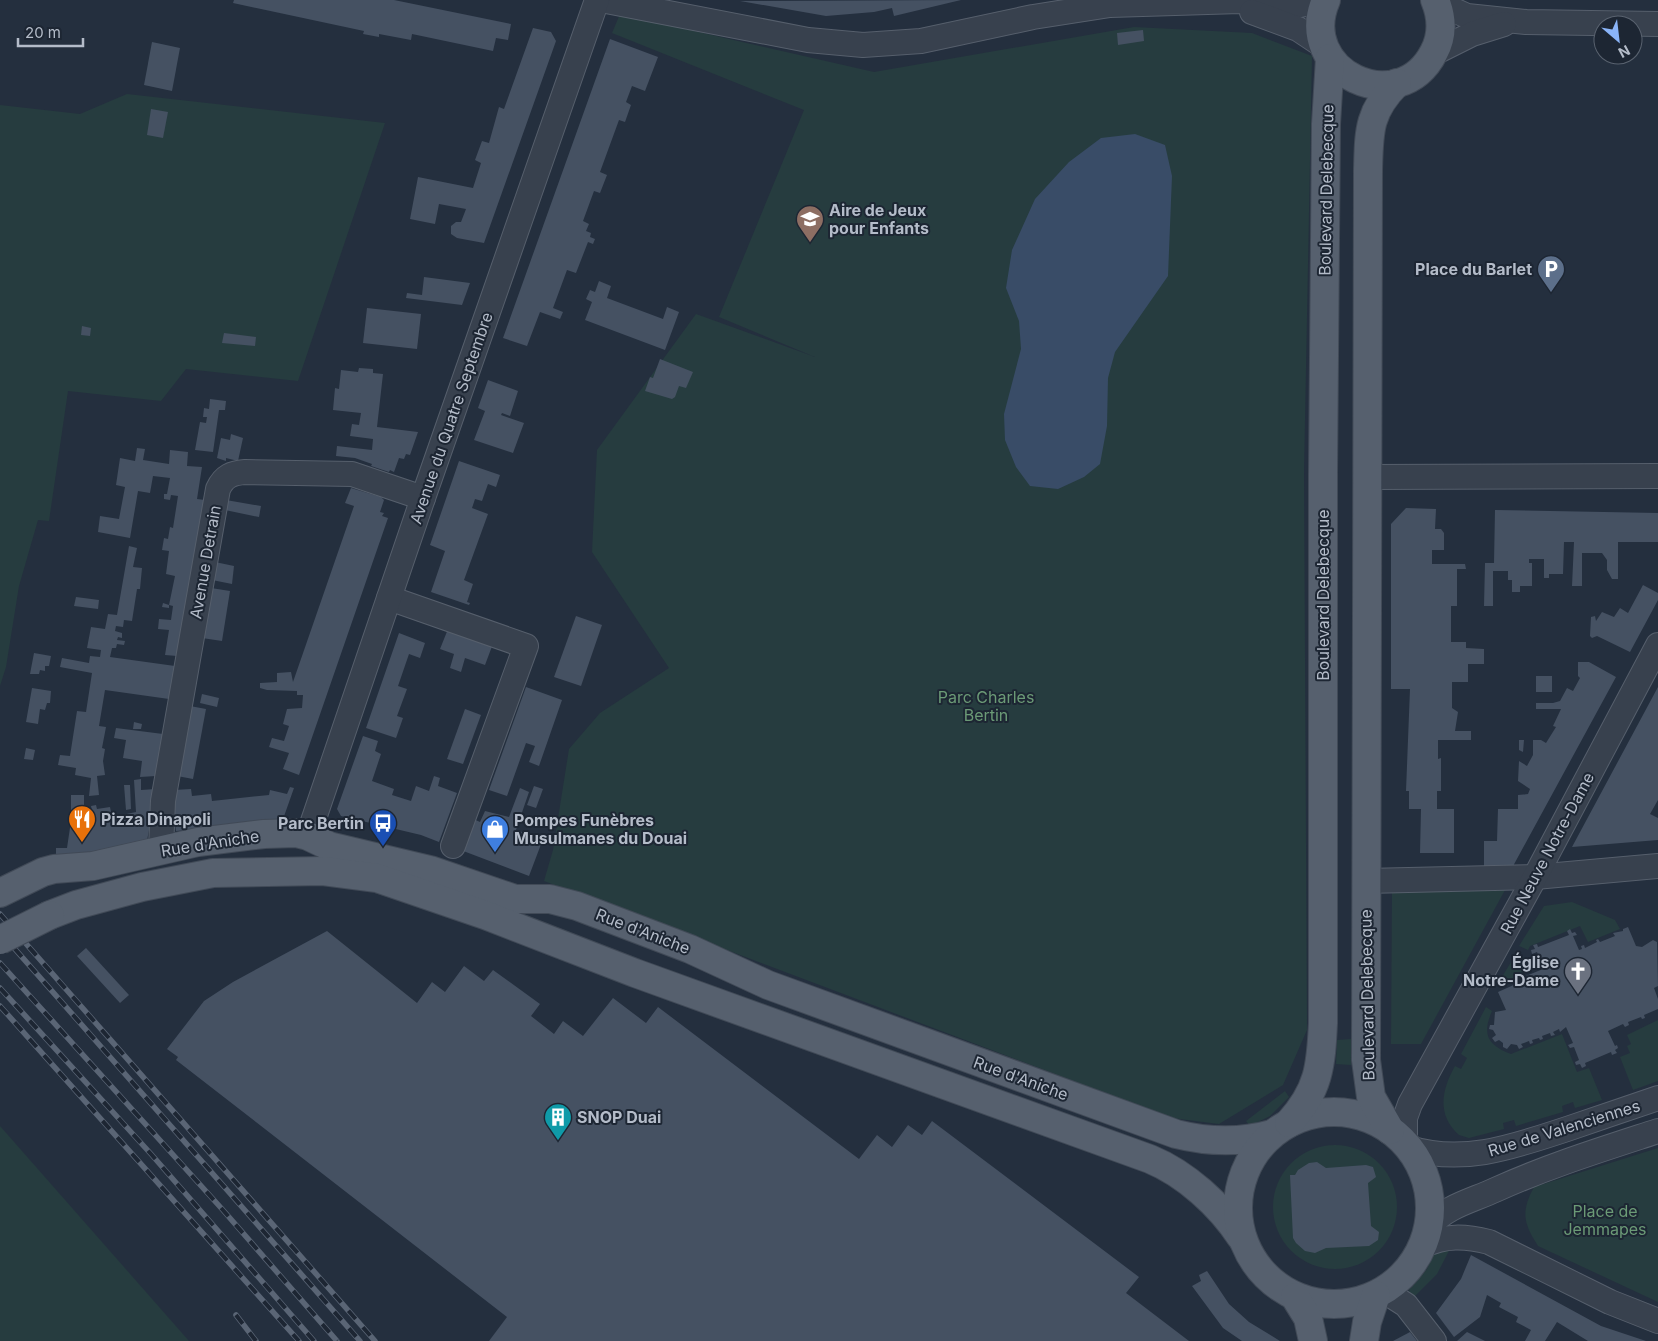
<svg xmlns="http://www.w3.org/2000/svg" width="1658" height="1341" font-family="Inter,sans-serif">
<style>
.green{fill:#263c3f}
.water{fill:#394c67}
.building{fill:#455162}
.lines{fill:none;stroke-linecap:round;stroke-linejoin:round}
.minor-casing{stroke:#565f6c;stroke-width:26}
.major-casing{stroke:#414a57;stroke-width:30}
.minor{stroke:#38414e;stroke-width:24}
.major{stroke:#56606e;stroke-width:28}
.rail-casing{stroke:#5a6575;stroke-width:5.5}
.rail{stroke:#1d2633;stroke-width:4;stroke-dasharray:11;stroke-linecap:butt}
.major-bridge-casing{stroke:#414a57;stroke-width:30;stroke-linecap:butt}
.major-bridge{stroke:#56606e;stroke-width:28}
.labels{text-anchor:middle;stroke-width:4;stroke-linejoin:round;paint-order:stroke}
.street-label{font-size:16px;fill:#b4bcc9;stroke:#1d2633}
.poi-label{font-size:16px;font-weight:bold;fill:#b4bcc9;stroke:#1d2633;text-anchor:start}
.park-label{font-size:16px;fill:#6b9a76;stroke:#1d2633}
</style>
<rect width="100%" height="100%" fill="#242f3e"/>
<g class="green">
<path d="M620,14L874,72L1134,27L1252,33L1312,56L1304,472L1307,1030L1283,1085L1219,1124L1172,1118L544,881L553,850L569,749L600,713L669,668L592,552L597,450L696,314L815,357L719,317L804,110L612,33Z"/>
<path d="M127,94L385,123L298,381L186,369L161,401L68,391L49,521L38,520L19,586L6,667L0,686V105L80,114Z"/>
<path d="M1392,890H1505L1421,1044H1391Z"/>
<path d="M1572,902L1615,920L1620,929L1588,942L1580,926L1530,946L1528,950L1519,946L1544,906Z"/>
<path d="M1516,954L1527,959L1532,970L1497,985Z"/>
<path d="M1486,1007L1492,1011C1482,1034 1487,1045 1511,1054L1562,1034L1577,1072L1589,1068L1602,1100L1575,1108L1573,1102L1562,1106L1563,1112L1516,1126L1514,1120L1503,1123L1504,1129L1469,1138L1459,1135C1436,1115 1442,1089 1455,1066L1461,1069L1467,1058L1461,1054Z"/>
<path d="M1658,1020V1081L1633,1090L1620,1057L1630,1053L1627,1046L1631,1044L1627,1035Z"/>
<path d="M1351,1039V1065L1336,1064L1337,1040Z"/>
<path d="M1285,1091L1289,1097L1270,1116L1250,1126L1246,1121Z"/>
<path d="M0,1126L189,1341H0Z"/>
<circle cx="1335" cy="1207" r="62"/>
<path d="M1658,1148V1302L1538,1246C1523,1223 1521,1211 1534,1187Z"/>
<path d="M1451,1247L1437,1274L1412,1299L1409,1290L1427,1269L1434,1254Z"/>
</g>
<path class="water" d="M1135,134L1165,145L1172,176L1168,276L1115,352L1108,378L1107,426L1100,464L1084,477L1058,489L1030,486L1016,467L1005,440L1004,414L1021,349L1019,321L1006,288L1012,250L1035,199L1069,162L1101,138Z"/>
<g class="building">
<path d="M234,0H394L511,24L508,40L496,38L493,51L412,34L411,40L379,34V37L363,34L364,31L233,3Z"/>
<path d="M961,0L894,16L892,8L874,12L826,16L740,1Z"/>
<path d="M533,28L551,32L556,41L484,243L457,238L451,234V226L456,222H461L466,209L439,204L435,224L410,219L418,177L473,188L481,163L475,160L482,141L489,143L499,107L504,109Z"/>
<path d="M1143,30L1144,41L1118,45L1117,33Z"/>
<path d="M610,39L658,57L645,91L632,86L626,102L631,105L625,122L619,120L600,172L607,175L600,193L594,191L583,221L589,224L586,231L591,233L590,237L595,239L593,244L588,242L576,273L567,270L553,308L563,312L560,319L540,312L527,346L503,338Z"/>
<path d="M152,42L180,48L172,91L144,85Z"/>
<path d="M151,109L168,112L163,138L147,135Z"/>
<path d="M424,277L470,283L462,305L406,298L407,293L422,295Z"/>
<path d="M599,281L611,286L607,298L663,319L667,307L679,312L665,350L585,320L592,302L586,299L590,290L595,292Z"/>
<path d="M367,308L421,314L417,349L363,343Z"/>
<path d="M82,326L91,328L90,336L81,335Z"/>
<path d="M224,333L256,337L255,346L222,343Z"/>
<path d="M660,359L693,372L686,388L679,386L675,397L672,399L645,391L650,377L653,378Z"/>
<path d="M359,368L373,369V373L383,374L377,427L418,432L410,455L406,454L404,459L399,458L394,472L390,470L389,472L371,466L372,464L355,458L336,456L337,446L372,450L373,439L350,436L352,424L359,425L361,413L333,410L335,388L339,389L341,370L358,372Z"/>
<path d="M488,380L518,391L510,416L502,413L501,415L524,423L513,453L474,440L485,411L478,408Z"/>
<path d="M210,399L226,401L225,410H219L213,452L195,450L200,422L206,423L207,417H203L204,408L209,409Z"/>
<path d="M231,434L243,438L238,461L226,458V461L217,458L221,438L230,440Z"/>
<path d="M137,448L145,449L143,460L169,464L170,450L188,452L187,466L202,467L197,499L205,500L177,656L165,655L169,630L158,629L159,619L171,620L173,606L169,605V608L162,607L163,603L169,605L175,576L166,574L169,551L162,550L164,538L168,539L170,527L173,528L178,496L171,495L170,500L164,499V494H167L170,478L153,476L150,493L138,491L130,538L98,532L100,516L119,519L125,487L116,485L120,458L135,461Z"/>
<path d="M459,461L500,475L496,487L488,484L482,501L475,499L472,508L488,514L464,580L473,584L467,602L470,603L469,605L431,592L445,551L430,545Z"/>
<path d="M351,488L381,497L384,500L380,512L384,513L382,516L388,518L299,775L283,769L289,753L269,747L272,738L284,741L289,726L283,724L287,709L302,708L303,695H297V691L267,690L260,688V683L277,682V673L291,672L293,682L354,506L345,503Z"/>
<path d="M226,500L261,506L259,517L225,510Z"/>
<path d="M1406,508L1436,509L1435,529H1441L1444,533V550H1432V564H1465L1466,569H1457V606H1451V642H1466V648L1484,649V664H1468V682H1452V708L1458,712L1455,731H1471V740H1438V759L1441,758V791H1437V809H1454V853H1420L1421,809H1409V791H1406L1410,689H1391V524Z"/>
<path d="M1495,510L1658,513V542H1618V579H1612L1607,570V560L1602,553H1582V586H1572L1574,542H1564L1563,574H1549V578H1544V559H1529V563H1532V586H1520V592H1512V580H1508V571H1493V606H1484L1485,563H1494Z"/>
<path d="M129,546L137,548L133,567L142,568L140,589H137L132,621L124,620L123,627L116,626L115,631L122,633V638L118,637L117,640L125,641L124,645L117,644L116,648H112L110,657L175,666L169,699L105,690L99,726L106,727L102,748L105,749L103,761L105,775L97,776L99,795L89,796L91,778L75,775L76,768L58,765L60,755L70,756L77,711L86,712L92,673L60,667L62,658L89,663L90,656L100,657L101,650L87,648L91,627L105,629L108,614L117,615Z"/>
<path d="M215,562L234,566L232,584L212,580Z"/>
<path d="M1643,585L1658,593V600L1630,652L1597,636L1592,638L1590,636L1591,617L1595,616L1596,621L1602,612L1614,617L1620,608L1628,613Z"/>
<path d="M211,588L230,591L222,641L202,638Z"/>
<path d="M76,597L99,600L98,609L74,606Z"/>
<path d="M576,616L602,625L581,686L554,677Z"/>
<path d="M448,629L494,641L485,665L465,658L461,672L450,668L454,654L440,649Z"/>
<path d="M399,633L425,643L420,658L409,654L398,686L407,689L397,716L403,718L396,738L366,728Z"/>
<path d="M34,653L51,656L49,666H45V671L40,670L39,674H30Z"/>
<path d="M1578,662H1589L1616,677L1512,868H1484V841H1497L1498,809H1518V795L1528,794L1530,789L1518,781L1519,761L1527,766L1533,755V740H1541L1546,743L1556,727L1553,726L1561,709H1536V703H1553L1560,701L1567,688L1573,691L1580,678L1578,676Z"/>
<rect x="1536" y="676" width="16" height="16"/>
<path d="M526,687L562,700L539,766L529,762L535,746L526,743L507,796L489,790Z"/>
<path d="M1658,687V800L1650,814L1658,818V840L1572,847Z"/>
<path d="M32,688L51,691L50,703H47L45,710L40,709L38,724L26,722Z"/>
<path d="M202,694L219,698L217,707L200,703Z"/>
<path d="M190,706L206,709L193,779L177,776Z"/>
<path d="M465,709L481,715L463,764L447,759Z"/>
<path d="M134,722L142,724L141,729H133Z"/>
<path d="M116,728L163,734L156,776L140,777L142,761L123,758L126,740L114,738Z"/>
<path d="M363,736L378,741L375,751L381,754L372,781L394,789L392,795L411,801L416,786L429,791L434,776L440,778L438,786L457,793L439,842L421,835L341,816L337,809Z"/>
<path d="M1519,740H1524L1523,752L1519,750Z"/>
<path d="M26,748L35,750L33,760L24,759Z"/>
<path d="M141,779V790L156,789L147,841L101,854L56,855V848H67L71,821V795H84V815L93,816L91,806L96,805L97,809L110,807L112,817L136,812L134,780Z"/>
<path d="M124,785H130L131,809L126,810Z"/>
<path d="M534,786L543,789L536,808L527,805Z"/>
<path d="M290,787L294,788L282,822L176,831L172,802L174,790L191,789L192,796L211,794L212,801L269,795L270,790L287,794Z"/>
<path d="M520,788L529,792L516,830L543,839L529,876L458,849L469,817L480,822L485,811L509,817Z"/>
<path d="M1628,927L1636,946L1642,947L1653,940L1657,942L1658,986L1654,988L1658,999V1009L1644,1015L1645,1018L1642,1019L1641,1017L1628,1022L1629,1025L1625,1027L1623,1024L1608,1031L1615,1046L1617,1045L1618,1048L1615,1050L1617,1053L1612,1055L1611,1052L1585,1063L1586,1066L1582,1068L1580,1064L1576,1065L1575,1062L1579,1060L1574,1047L1570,1048L1568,1045L1573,1043L1566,1027L1560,1032L1559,1029L1553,1032L1555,1035L1551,1036L1550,1033L1542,1036L1543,1039L1540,1040L1539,1038L1532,1040L1533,1043L1530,1044L1529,1041L1521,1044L1523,1047L1519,1049L1517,1045L1511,1044L1507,1049L1503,1047V1043L1499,1040L1495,1042L1492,1038L1496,1035L1493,1030L1489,1029L1490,1025H1494L1495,1012L1506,1010L1498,992L1527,979L1526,976L1543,969L1537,952L1532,954L1531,950L1535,949L1533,945L1537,944L1538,947L1569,935L1567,931L1570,929L1572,933L1575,932L1577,935L1573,936L1579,950L1582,949L1581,946L1584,945L1585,948L1597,942L1596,940L1598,939L1600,942L1615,936L1613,933L1623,931V929Z"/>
<path d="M327,931L417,1003L432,982L445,992L464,966L484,981L493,970L540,1004L531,1016L554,1034L563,1021L583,1036L613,998L646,1023L658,1007L859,1159L877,1135L892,1147L908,1125L922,1135L932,1121L1139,1277L1126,1293L1189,1341H489L507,1317L176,1060L178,1057L167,1049L204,1001L233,982Z"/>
<path d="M86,948L129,995L120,1003L77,956Z"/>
<path d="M1317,1162L1326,1168L1366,1165L1373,1167L1376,1177L1368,1183L1371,1226L1379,1232L1378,1240L1369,1246L1326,1248L1315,1253L1305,1251L1296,1243L1293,1238L1290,1175H1295L1298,1170L1309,1163Z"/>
<path d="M1471,1255L1601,1326L1646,1341H1588L1557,1322L1545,1341H1525L1531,1330L1516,1322L1518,1317L1499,1307L1501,1303L1487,1295L1480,1317L1454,1337L1436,1313L1461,1279Z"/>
<path d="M1207,1271L1229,1304L1249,1322L1280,1341H1242L1223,1328L1192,1286L1201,1281L1199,1275Z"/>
<path d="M1410,1332L1417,1341H1393Z"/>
<path d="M1467,1332L1485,1341H1457Z"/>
</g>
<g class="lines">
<g class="minor-casing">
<g id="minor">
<path d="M601,0L808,40L863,45L921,41L1033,17L1110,5L1240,1L1300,5L1321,0"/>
<path d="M1436,2L1467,16L1526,22L1658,24"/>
<path d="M1252,12L1298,29L1325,47"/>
<path d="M1434,53L1472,34L1504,24"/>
<path d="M1367,477L1658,476"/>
<path d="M389,598L526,646L453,846"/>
<path d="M308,836L423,498L597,0"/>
<path d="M161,849L163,801L218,489C224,476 232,473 245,472L352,474L423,498"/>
<path d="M1366,881L1535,877L1658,866"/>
<path d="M1405,1143V1118L1410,1104L1535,877L1658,645"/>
<path d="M1409,1148C1464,1165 1515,1146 1567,1129C1597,1119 1628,1108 1658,1098"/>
<path d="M1429,1226C1447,1206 1471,1201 1495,1190C1548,1166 1603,1149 1658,1131"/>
<path d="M1423,1246C1445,1235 1465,1236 1489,1242L1610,1302L1658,1321"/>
<path d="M1384,1291L1406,1305L1434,1341"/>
</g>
</g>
<g class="major-casing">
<g id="major">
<path d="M1326,0C1295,72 1399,121 1434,52C1443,35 1442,17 1435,0"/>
<path d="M0,893L43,872L54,869L93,866L198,842L264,834L296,833L308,836L329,846L430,870L515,899H550L577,906L690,949L768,985L1176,1134C1208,1142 1240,1143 1272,1134"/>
<path d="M50,915L76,905L142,887L213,873L323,871L377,878L485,915L635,973L1150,1159C1186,1174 1220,1205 1241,1237"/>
<circle cx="1334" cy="1208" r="96"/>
<path d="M1289,1123C1319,1090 1321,1066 1323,1023V474L1326,124L1330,58"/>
<path d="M1390,1130L1371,1097L1366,1060L1368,171C1369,132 1368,112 1397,83"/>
<path d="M1295,1297L1308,1318L1313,1341"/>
<path d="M1364,1341L1367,1322L1376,1295"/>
</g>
</g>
<use href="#minor" class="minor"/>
<use href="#major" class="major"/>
<g class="rail-casing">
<g id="rail">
<path d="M0,914L375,1341"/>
<path d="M0,932L360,1341"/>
<path d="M0,963L222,1209L337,1341"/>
<path d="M0,988L151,1154L314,1341"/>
<path d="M0,1006L299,1341"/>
<path d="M236,1315L256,1341"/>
</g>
</g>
<use href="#rail" class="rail"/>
<g class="major-bridge-casing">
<path id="major-bridge" d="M0,940L50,915"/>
</g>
<use href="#major-bridge" class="major-bridge"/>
</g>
<defs>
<g id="school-pin" transform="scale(1.4375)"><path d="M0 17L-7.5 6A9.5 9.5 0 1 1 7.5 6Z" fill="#8d6e63" stroke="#1d2633"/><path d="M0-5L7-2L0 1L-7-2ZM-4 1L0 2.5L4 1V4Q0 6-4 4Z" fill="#fff"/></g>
<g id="parking-pin" transform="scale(1.4375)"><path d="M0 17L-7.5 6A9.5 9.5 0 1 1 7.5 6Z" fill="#5c6f8a" stroke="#1d2633"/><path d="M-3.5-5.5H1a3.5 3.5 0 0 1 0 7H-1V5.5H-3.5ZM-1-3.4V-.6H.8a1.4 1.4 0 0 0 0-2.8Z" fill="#fff"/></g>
<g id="restaurant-pin" transform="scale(1.4375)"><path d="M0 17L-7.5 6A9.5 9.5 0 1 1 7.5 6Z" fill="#e8710a" stroke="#1d2633"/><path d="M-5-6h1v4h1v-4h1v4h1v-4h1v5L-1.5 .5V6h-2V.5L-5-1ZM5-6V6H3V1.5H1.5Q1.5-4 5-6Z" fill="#fff"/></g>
<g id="bus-pin" transform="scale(1.4375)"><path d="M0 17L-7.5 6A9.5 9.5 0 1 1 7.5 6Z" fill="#1a4fb4" stroke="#1d2633"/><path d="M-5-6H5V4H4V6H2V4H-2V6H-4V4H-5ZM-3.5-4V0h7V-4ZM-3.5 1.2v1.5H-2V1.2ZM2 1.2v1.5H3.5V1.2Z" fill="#fff"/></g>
<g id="shop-pin" transform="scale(1.4375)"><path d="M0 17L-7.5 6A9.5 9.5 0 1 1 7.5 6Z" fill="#3f7fe0" stroke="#1d2633"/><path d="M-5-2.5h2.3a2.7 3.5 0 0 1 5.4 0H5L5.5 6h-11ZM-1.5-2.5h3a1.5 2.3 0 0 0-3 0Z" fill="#fff"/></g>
<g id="church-pin" transform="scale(1.4375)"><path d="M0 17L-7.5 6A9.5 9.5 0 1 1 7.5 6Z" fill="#6b7280" stroke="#1d2633"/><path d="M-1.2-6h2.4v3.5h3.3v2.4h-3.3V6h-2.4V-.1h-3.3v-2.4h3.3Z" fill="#fff"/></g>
<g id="building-pin" transform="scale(1.4375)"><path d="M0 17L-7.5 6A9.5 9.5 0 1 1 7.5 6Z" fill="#0f9aa8" stroke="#1d2633"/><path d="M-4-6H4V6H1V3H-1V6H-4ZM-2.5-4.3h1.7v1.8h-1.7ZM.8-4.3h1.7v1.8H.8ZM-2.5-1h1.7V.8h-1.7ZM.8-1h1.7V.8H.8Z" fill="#fff"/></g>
</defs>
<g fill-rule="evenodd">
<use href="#school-pin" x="810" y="219"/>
<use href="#parking-pin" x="1551" y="269"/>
<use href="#restaurant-pin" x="82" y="819"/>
<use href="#bus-pin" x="383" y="823"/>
<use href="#shop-pin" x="495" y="829"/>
<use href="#church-pin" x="1578" y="971"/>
<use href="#building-pin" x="558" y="1117"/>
</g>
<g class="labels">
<g class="street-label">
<text transform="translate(1326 190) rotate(-89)" y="6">Boulevard Delebecque</text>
<text transform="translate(451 418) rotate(-71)" y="6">Avenue du Quatre Septembre</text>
<text transform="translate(205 562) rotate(-80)" y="6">Avenue Detrain</text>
<text transform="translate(1323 595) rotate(-90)" y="6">Boulevard Delebecque</text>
<text transform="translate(210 843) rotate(-9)" y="6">Rue d'Aniche</text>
<text transform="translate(1547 853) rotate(-62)" y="6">Rue Neuve Notre-Dame</text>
<text transform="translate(643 931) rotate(21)" y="6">Rue d'Aniche</text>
<text transform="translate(1367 995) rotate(-91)" y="6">Boulevard Delebecque</text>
<text transform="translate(1021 1078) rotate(20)" y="6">Rue d'Aniche</text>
<text transform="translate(1564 1128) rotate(-17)" y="6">Rue de Valenciennes</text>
</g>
<g class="poi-label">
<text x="829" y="216">Aire de Jeux<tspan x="829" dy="18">pour Enfants</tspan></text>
<text x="1532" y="275" text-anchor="end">Place du Barlet</text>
<text x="101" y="825">Pizza Dinapoli</text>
<text x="514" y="826">Pompes Funèbres<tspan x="514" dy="18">Musulmanes du Douai</tspan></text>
<text x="364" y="829" text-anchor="end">Parc Bertin</text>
<text x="1559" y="968" text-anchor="end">Église<tspan x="1559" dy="18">Notre-Dame</tspan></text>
<text x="577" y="1123">SNOP Duai</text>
</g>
<g class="park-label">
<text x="986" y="703">Parc Charles<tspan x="986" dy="18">Bertin</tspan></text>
<text x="1605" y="1217">Place de<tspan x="1605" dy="18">Jemmapes</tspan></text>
</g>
</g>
<g transform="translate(1618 40) rotate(152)"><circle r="24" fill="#1d2633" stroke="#59626f"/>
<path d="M0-4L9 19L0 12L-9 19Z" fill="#8ab4f8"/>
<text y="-8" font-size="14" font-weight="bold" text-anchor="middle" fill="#b4bcc9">N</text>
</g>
<path d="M18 38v8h65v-8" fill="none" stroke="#b4bcc9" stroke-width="2.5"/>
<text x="25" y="38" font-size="15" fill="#b4bcc9" stroke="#1d2633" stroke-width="4" paint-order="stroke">20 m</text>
</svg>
